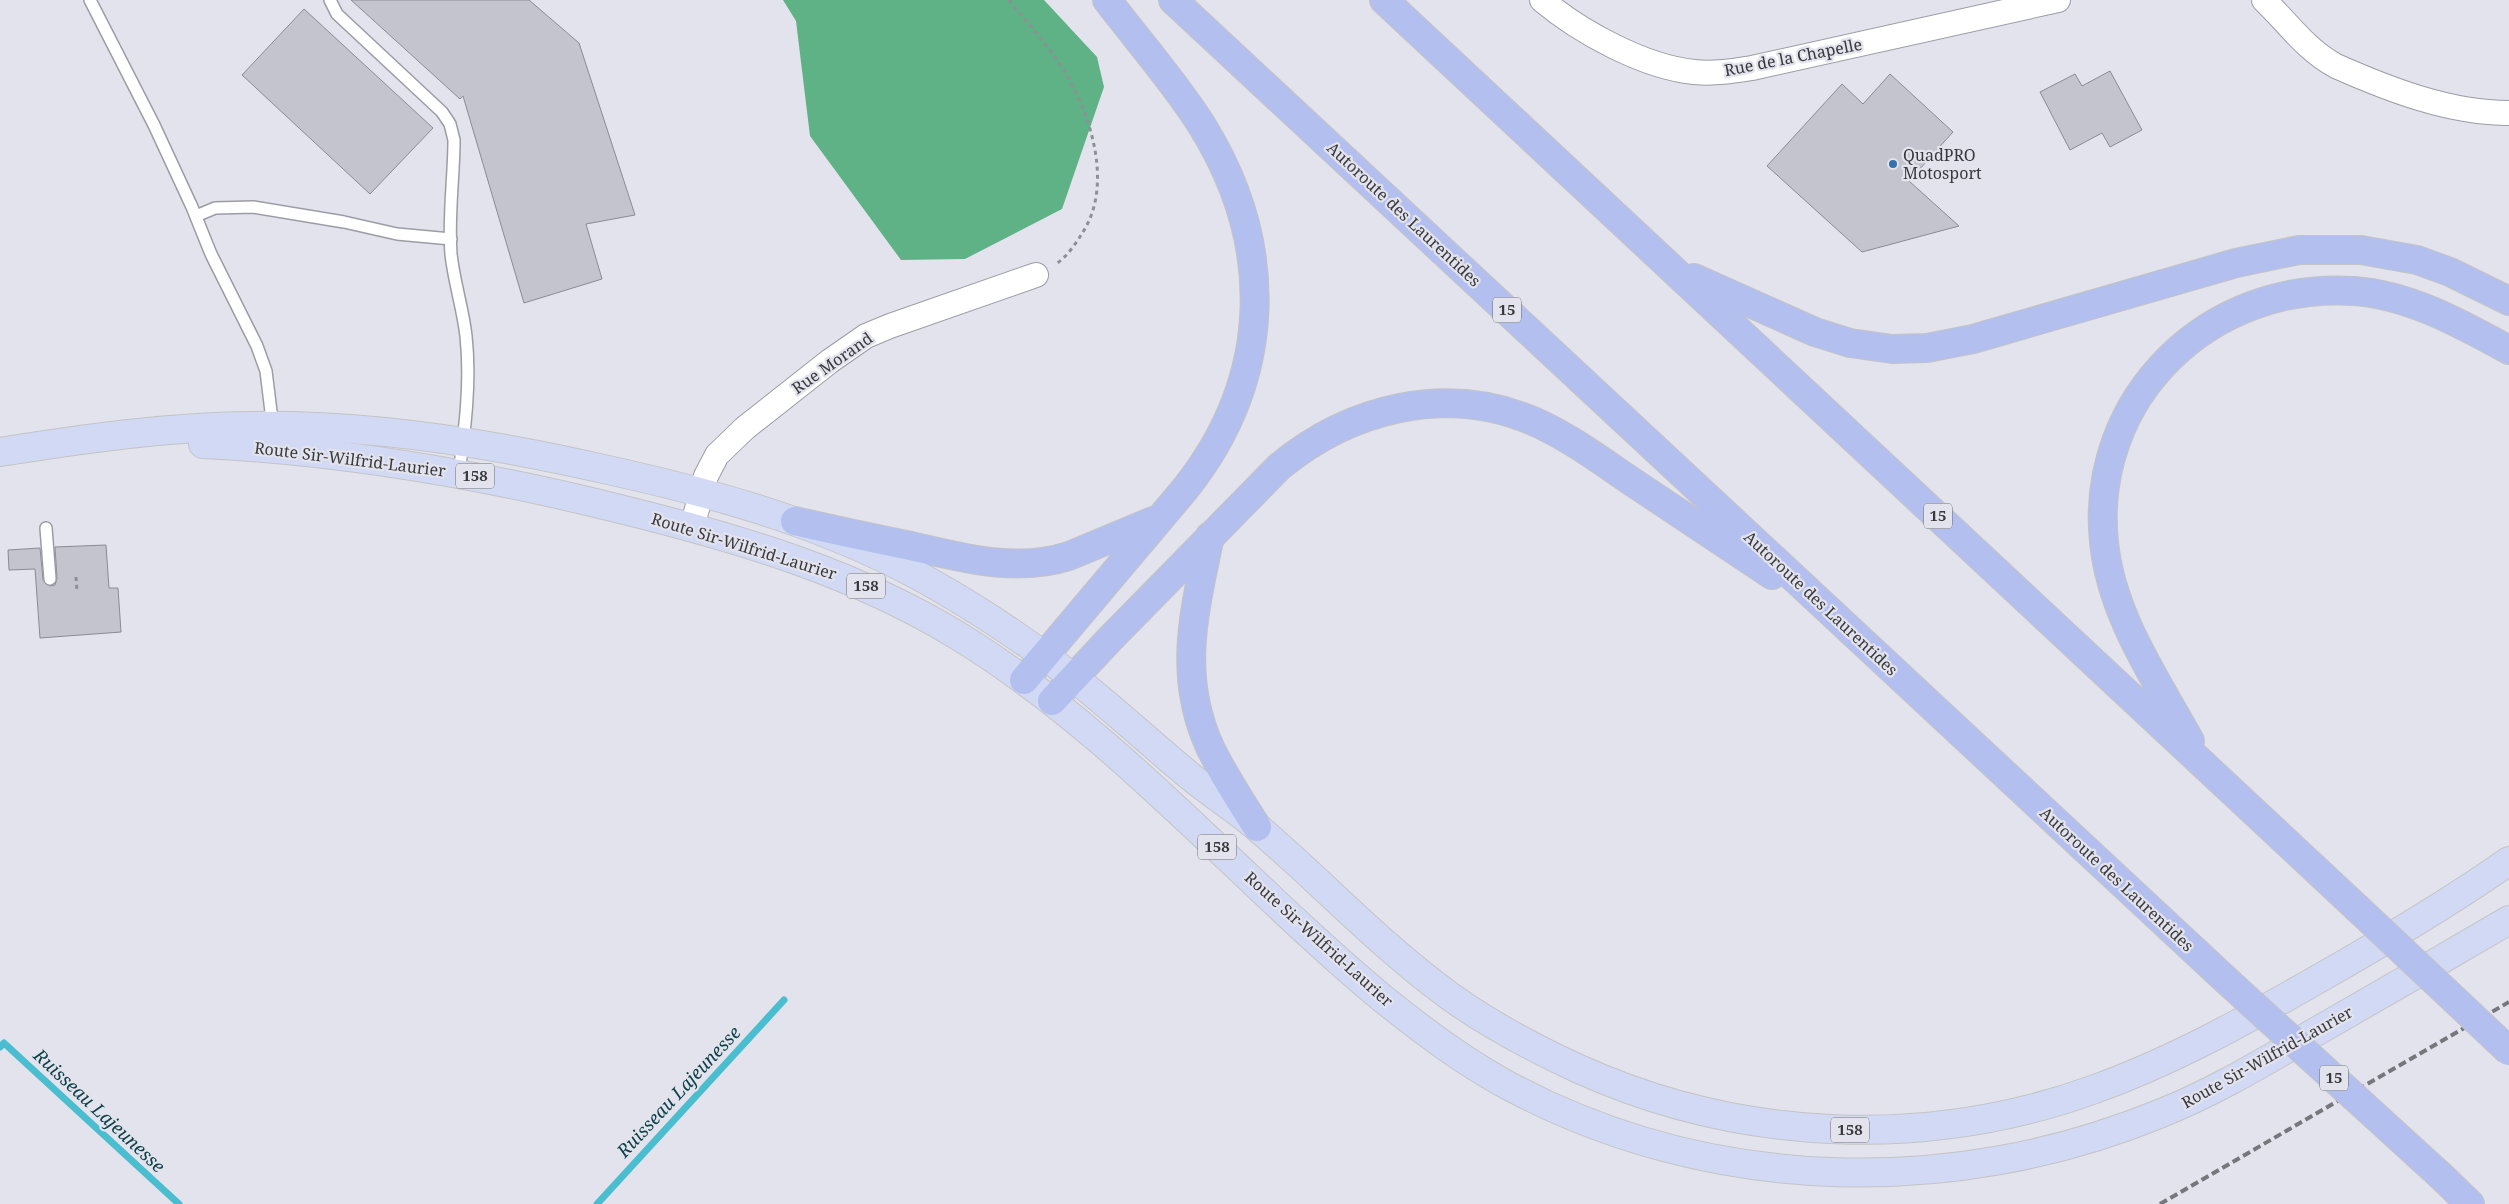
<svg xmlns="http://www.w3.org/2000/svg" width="2509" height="1204" font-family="'Noto Serif',serif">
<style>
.forest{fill:#5eb286}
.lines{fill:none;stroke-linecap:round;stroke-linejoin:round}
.stream{stroke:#4abdcf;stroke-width:7}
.building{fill:#c3c4ce;stroke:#8a8b95}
.lane-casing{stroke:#9c9ca6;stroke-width:14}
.street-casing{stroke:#9c9ca6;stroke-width:26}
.primary-casing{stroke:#c4c4c5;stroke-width:30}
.highway-casing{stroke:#c4c4c5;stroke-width:30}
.path{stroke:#8f8f96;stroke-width:3;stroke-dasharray:4 4;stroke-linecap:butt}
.lane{stroke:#fff;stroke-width:11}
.street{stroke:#fff;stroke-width:24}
.primary{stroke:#d1d9f5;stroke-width:28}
.highway{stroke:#b3bfee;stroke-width:28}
.rail{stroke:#76767c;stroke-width:4;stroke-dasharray:8 4;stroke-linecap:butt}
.highway-bridge-casing{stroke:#c4c4c5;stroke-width:30;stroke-linecap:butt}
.highway-bridge{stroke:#b3bfee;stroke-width:28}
.poi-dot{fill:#3373aa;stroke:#e3e3ed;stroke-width:2}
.labels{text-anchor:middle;stroke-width:4.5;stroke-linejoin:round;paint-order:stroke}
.shield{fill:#e3e3ed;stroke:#6c6c72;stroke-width:1}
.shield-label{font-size:15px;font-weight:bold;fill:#39393d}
.street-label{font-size:16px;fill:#39393d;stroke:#e3e3ed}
.poi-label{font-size:16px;fill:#39393d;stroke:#e3e3ed;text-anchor:start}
.water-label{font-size:18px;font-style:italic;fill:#0d4149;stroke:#e3e3ed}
</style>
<rect width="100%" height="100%" fill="#e3e3ed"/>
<path class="forest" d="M783,0H1044L1097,57L1104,87L1062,209L965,259L901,260L810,136L796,21Z"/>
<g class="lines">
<g class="stream">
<path d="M0,1047L4,1043L179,1204"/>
<path d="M597,1204L784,1000"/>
</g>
</g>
<g class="building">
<path d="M351,0H529L579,43L635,215L586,224L602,279L524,303L463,96L460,99Z"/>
<path d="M304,9L433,128L370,194L242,75Z"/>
<path d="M2110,71L2142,130L2110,147L2102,133L2070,150L2040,92L2075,74L2082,86Z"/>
<path d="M1890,74L1953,132L1909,181L1959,226L1862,252L1767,166L1842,84L1863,104Z"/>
<path d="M106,545L109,588H118L121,632L40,638L35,569L9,570L8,550L40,548L43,580L50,586L55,585L57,579L55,547Z"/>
</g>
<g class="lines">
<g class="lane-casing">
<g id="lane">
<path d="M90,0L154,125L192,207L211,254L257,346L266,371L273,428"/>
<path d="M330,0L337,14L442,112L450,124L454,140C454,177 448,216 451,254C454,282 463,309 466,336C471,382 465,428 459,473"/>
<path d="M196,216L215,208L253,207L344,222L397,234L451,239"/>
<path d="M46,528L50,579"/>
</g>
</g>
<g class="street-casing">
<g id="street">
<path d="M1542,0C1580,32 1644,67 1694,72C1714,74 1733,71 1752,68L2058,0"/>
<path d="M2264,0C2288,23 2306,50 2336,66C2390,90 2450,113 2509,113"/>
<path d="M692,527L706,476L717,455L745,428L830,361L866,336L890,326L1036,275"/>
</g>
</g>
<g class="primary-casing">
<g id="primary">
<path d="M203,444C346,451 485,475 624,510C741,539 856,573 960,637C1119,735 1240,880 1382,998C1422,1030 1464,1062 1509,1086C1709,1193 1951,1199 2159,1114C2215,1092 2267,1060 2319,1030C2382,994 2446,957 2509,920"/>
<path d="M0,452C82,439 166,427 249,426C370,424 491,443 608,470C722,495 834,527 935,585C984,613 1030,644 1074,678C1115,710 1152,745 1191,777C1213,795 1237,810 1258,828C1318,879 1372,937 1435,985C1478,1019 1529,1046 1579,1069C1741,1142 1928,1150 2095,1089C2173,1061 2248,1019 2320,978C2385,941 2448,904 2509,861"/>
</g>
</g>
<g class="highway-casing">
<g id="highway">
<path d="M1173,0L2226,980"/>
<path d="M1384,0L2356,907"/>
<path d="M1694,278L1815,332L1850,343L1892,349L1927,348L1973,339L2236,263L2299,250H2361L2417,260L2450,272L2509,301"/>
<path d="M795,521C834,530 872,538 911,546C963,558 1016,573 1069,556L1153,521"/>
<path d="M1210,536C1195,609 1177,673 1209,745C1222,773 1240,800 1257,827"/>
<path d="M1024,680L1185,489C1274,377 1276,244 1201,124C1173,80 1139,42 1107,0"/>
<path d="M1052,701L1110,639L1279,467C1350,408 1446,384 1533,421C1572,438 1605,464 1640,487C1684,516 1728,546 1772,575"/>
<path d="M2190,741C2156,679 2111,615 2104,542C2089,397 2210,281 2354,291C2410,295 2461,324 2509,350"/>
<path d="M2441,1176L2470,1204"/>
</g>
</g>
<g class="path">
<path d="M1009,0C1026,22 1046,43 1061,66C1090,111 1114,183 1083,232C1076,243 1067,257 1056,264"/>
<path d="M76,577L77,591"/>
</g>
<use href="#lane" class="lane"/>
<use href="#street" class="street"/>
<use href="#primary" class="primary"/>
<use href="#highway" class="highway"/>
<path class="rail" d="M2160,1204L2509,1002"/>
<g class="highway-bridge-casing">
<g id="highway-bridge">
<path d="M2356,907L2509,1051"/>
<path d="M2226,980L2441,1176"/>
</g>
</g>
<use href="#highway-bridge" class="highway-bridge"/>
</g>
<circle class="poi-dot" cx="1893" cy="164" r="5"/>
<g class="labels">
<g class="shield">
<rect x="1493" y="297.5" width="28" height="25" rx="4"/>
<rect x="456" y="463.5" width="38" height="25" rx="4"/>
<rect x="1924" y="503.5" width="28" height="25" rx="4"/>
<rect x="847" y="573.5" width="38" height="25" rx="4"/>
<rect x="1198" y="834.5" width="38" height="25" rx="4"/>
<rect x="2320" y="1065.5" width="28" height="25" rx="4"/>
<rect x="1831" y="1117.5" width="38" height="25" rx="4"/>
</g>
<g class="shield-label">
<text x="1507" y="315">15</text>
<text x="475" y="481">158</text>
<text x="1938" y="521">15</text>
<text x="866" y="591">158</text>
<text x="1217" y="852">158</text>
<text x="2334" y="1083">15</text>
<text x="1850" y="1135">158</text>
</g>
<g class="street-label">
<text transform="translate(1793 57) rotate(-11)" y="6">Rue de la Chapelle</text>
<text transform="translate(1404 214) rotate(43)" y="6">Autoroute des Laurentides</text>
<text transform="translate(832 363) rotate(-35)" y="6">Rue Morand</text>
<text transform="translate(350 459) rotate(7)" y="6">Route Sir-Wilfrid-Laurier</text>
<text transform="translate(744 546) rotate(17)" y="6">Route Sir-Wilfrid-Laurier</text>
<text transform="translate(1821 603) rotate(43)" y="6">Autoroute des Laurentides</text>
<text transform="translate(2117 879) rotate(43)" y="6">Autoroute des Laurentides</text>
<text transform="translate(1319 939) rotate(42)" y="6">Route Sir-Wilfrid-Laurier</text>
<text transform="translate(2267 1057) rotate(-29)" y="6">Route Sir-Wilfrid-Laurier</text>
</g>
<g class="poi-label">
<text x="1903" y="161">QuadPRO<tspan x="1903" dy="18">Motosport</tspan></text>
</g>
<g class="water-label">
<text transform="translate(679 1092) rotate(-47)" y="6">Ruisseau Lajeunesse</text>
<text transform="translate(99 1111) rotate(43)" y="6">Ruisseau Lajeunesse</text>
</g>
</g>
</svg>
